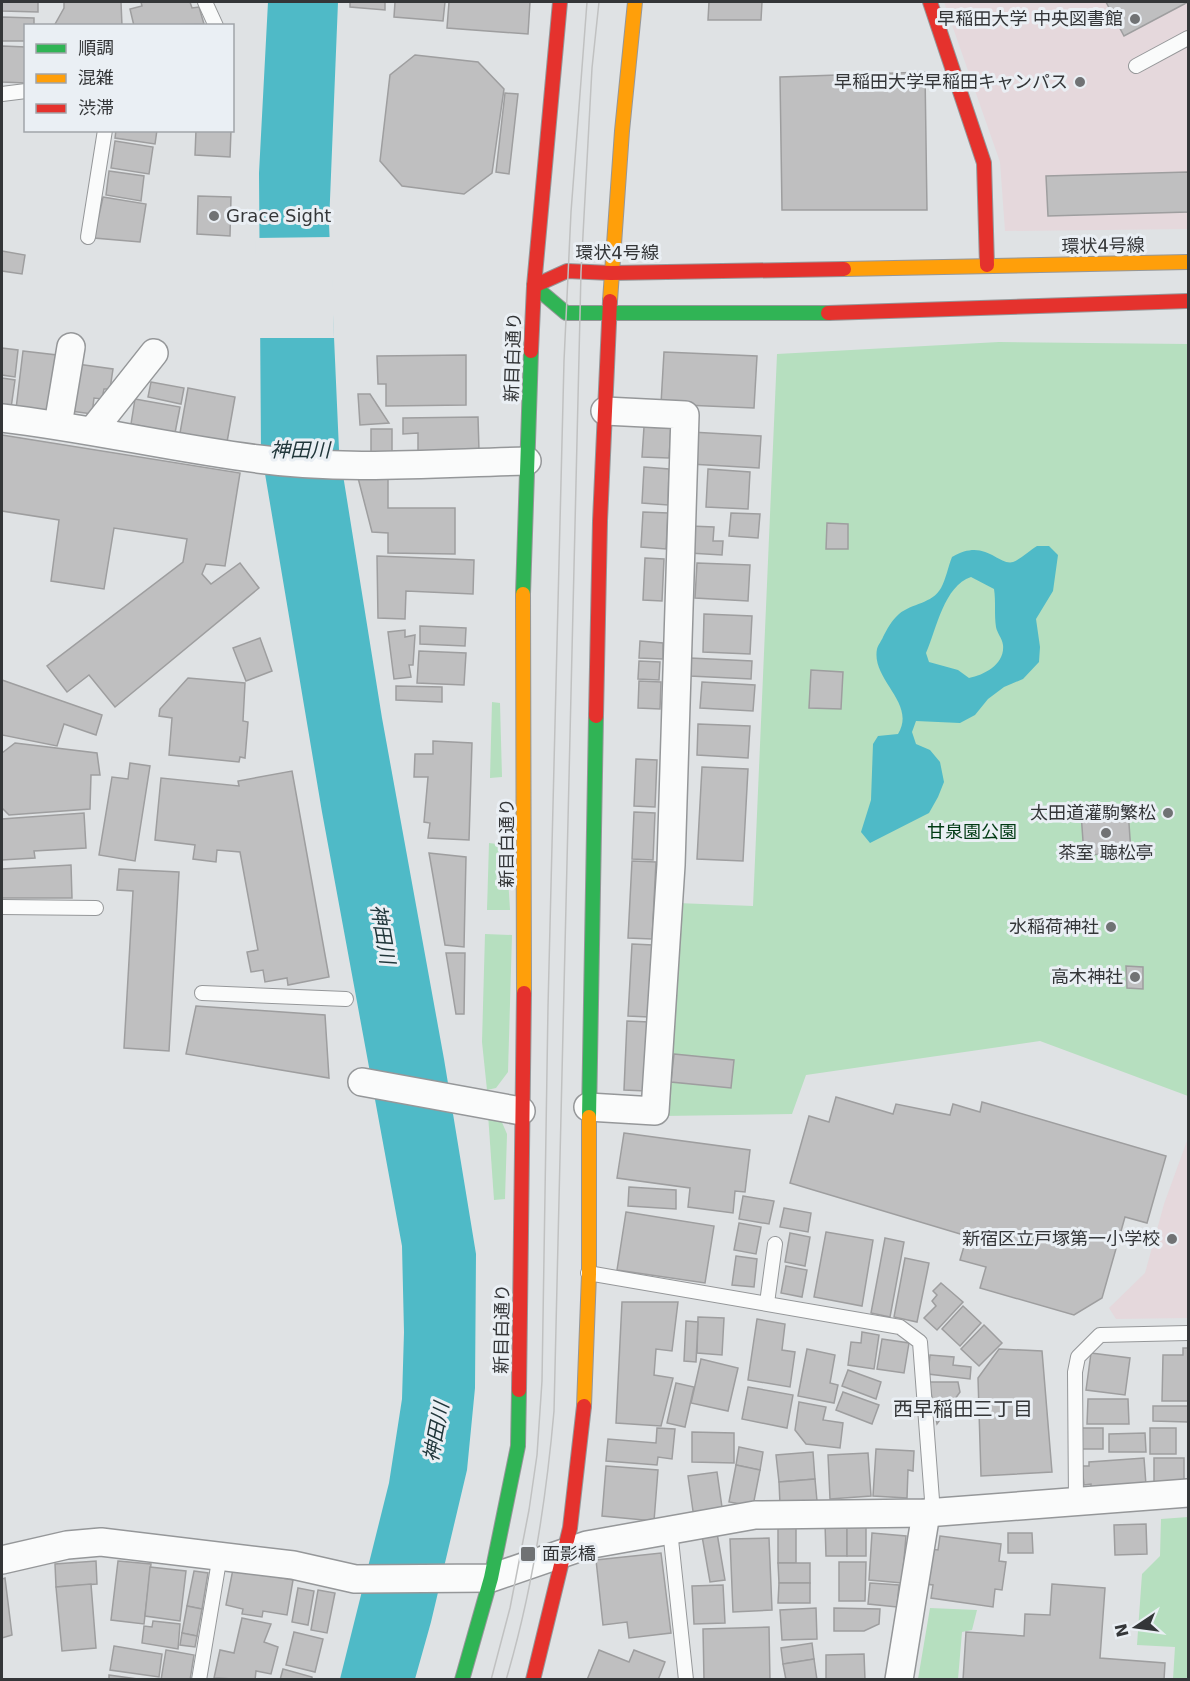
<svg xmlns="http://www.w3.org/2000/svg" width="1190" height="1681" font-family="'DejaVu Sans','Noto Sans JP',sans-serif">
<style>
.education{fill:#e5d8dc}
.green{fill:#b6dfbf}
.water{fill:#4fbac7;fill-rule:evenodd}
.pier{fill:#dfe2e4}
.building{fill:#bfbfc0;stroke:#9e9e9f;stroke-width:1.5}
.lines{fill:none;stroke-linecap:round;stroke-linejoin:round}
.lane-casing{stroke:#959799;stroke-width:16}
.street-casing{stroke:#959799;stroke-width:30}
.fast-casing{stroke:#959799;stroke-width:16}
.slow-casing{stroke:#959799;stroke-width:16}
.jam-casing{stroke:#959799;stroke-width:16}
.lane{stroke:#fafbfb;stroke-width:14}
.street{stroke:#fafbfb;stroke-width:27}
.fast{stroke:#30b455;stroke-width:14}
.slow{stroke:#ff9f0a;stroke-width:14}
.jam{stroke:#e5322d;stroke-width:14}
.tram{stroke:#c0c1c1;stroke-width:1.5}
.poi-dot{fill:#707274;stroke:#eaeff4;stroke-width:2}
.labels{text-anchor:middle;stroke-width:6;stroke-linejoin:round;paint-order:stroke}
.poi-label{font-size:18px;fill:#343638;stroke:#eaeff4;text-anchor:end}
.street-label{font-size:18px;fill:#343638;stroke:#eaeff4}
.park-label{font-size:18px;fill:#003a13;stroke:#eaeff4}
.water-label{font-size:20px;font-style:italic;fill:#21373b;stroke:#eaeff4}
.neighbourhood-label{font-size:20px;fill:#343638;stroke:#eaeff4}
</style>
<rect width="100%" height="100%" fill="#dfe2e4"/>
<g class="education">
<path d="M944,2H1188V229L1005,231L1000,162Z"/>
<path d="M1188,1138V1318L1116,1319L1109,1308L1145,1273L1164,1204Z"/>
</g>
<g class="green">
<path d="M999,342L1188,344V1096L1040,1041L806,1075L792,1114L664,1116L677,903L753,906L777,354Z"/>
<path d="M492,702L500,703L502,777L490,778Z"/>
<path d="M489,843L506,845L510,910H487Z"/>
<path d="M485,934L512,935L508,1072L496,1088L487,1090L482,1042Z"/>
<path d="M488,1114L501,1120L507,1134L505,1199L494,1200Z"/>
<path d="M1188,1517V1679H1173L1175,1647L1137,1645L1142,1574L1160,1556L1161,1519Z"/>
<path d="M930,1608L977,1610L972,1630L962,1632L958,1679H918Z"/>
</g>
<g class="water">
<path d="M268,2H338L329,224L339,450L382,718L444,1059L476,1254L475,1388L467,1470L431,1622L415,1679H340L389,1483L402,1399L404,1332L402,1246L322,812L261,450L259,173Z"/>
<path d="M1037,546H1049L1058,555L1053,591L1036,619L1040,647L1039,662L1023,679L1004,687L988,699L975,715L960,723L916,721L912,732L916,744L930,750L940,762L944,782L938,797L929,813L870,843L861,832L871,800L873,744L878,736L898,734C917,703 871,680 877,649C878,645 882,640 883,637C887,629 892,620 899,614C912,603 932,604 941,588C946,579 948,567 952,557C985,537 998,566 1013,562C1021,559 1030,550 1037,546ZM971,577L994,589C996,602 994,614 996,627C997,633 1002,638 1003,645C1005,664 985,675 969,678L958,670L929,662L926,653C937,628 944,586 971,577Z"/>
</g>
<path class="pier" d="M332,237L334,338H256L255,238Z"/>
<g class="building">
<path d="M2,2H38V12L2,11Z"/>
<path d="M64,2H121L122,26H54L64,8Z"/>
<path d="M141,2H190L192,8L199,7L204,24L134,26L130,9L142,6Z"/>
<path d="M350,2H385V10L350,7Z"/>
<path d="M395,2H445L443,21L394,17Z"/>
<path d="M449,2H530L528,34L447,28Z"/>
<path d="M709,2H762L761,20H708Z"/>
<path d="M1106,2H1188L1124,36Z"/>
<path d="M2,17L34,18V26H26V41H2Z"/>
<path d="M2,46L26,47V83L2,82Z"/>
<path d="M415,55L478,62L504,89L492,173L464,194L402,186L380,161L390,75Z"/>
<path d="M925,72L927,210H782L780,77Z"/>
<path d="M505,93L518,94L509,174L496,172Z"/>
<path d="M116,130H157L155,144L115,138Z"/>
<path d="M196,130H231L230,157L195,155Z"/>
<path d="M115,141L153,147L149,174L111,168Z"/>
<path d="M109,171L144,176L141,201L106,195Z"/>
<path d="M1188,172V212L1048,216L1046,176Z"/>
<path d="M198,196L231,197L230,236L197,234Z"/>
<path d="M103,197L146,204L140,242L94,238Z"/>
<path d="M2,251L25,255L22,274L2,271Z"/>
<path d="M2,348L18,350L15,377L2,375Z"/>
<path d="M23,351L57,355L50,414L16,409Z"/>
<path d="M664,352L757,356L754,408L661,404Z"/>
<path d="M466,355V405L386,406V384H378L377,356Z"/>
<path d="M77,364L113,369L110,389H104L102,399L94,398L92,414L71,411Z"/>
<path d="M2,378L15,380L11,408L2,406Z"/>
<path d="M151,382L184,388L181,404L148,397Z"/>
<path d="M188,388L235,397L227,442L180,433Z"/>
<path d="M358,394H370L389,423L360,425Z"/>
<path d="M135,399L180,407L175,433L131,424Z"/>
<path d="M478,417L479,451H418V433L403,434V418Z"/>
<path d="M644,427L671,428L669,458L642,457Z"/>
<rect x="371" y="429" width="21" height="26"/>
<path d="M691,432L761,436L759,468L690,464Z"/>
<path d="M2,435L240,473L225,566L206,564L202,574L211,584L240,563L259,588L115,707L89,675L67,692L47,666L183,562L187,539L114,528L104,589L51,581L59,520L2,511Z"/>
<path d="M644,467L669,469L668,505L642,503Z"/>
<path d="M708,469L750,472L748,509L706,507Z"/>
<path d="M388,473V508H455V554L388,553V533L372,532L357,474Z"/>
<path d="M643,512L668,513L666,549L641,547Z"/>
<path d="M731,513L760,514L758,538L729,536Z"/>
<path d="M827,523L848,524V549H826Z"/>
<path d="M690,526L714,527L713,541H723L722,555L689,553Z"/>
<path d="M377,556L474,560L473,594L406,591L405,619L378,618Z"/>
<path d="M645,558L664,559L662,601L643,600Z"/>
<path d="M697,563L750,565L748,601L695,598Z"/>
<path d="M704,614L752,616L750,654L703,652Z"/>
<path d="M420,626L466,628L465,646L420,644Z"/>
<path d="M405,630V637L415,635L413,665H409L411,677L394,679L388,632Z"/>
<path d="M260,638L272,671L246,681L233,648Z"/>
<path d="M640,641L663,643V659L639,658Z"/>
<path d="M419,651L466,653L464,685L417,683Z"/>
<path d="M690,658L752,661L751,679L690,676Z"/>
<path d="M639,661L660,662L659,680L638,679Z"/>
<path d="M811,670L843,672L841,709L809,708Z"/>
<path d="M188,678L245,683L243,721L248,722L245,758L240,757L239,762L169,755L172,718L159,716L160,709Z"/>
<path d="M2,680L102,715L96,735L64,724L57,746L2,735Z"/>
<path d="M639,681L661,682L660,709L638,708Z"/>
<path d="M702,682L755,685L753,711L700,708Z"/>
<path d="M396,686L442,687V702L396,700Z"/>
<path d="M698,724L750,726L748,758L697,755Z"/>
<path d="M433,741L472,743L469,840L428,838L430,823L424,822L428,777H414L415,754H433Z"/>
<path d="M15,743L97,753L100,775H91L90,809L9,815L2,808V753Z"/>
<path d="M636,759L657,760L655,807L634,806Z"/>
<path d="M130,763L150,766L135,861L99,855L112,777L128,779Z"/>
<path d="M702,767L748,769L743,861L697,859Z"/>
<path d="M292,771L329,977L288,985L287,978L265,982L263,970L251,972L247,952L258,950L240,852L217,850L216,862L193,859L195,845L155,840L161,778L239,786L238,781Z"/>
<path d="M1128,809L1131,853L1084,855L1081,813Z"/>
<path d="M634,812L655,813L653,860L632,859Z"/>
<path d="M84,813L86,848L34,851L35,858L2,860V819Z"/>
<path d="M429,853L466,857L464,947L445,945Z"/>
<path d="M632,861L656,862L652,939L628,938Z"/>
<path d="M71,865L72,898H2V869Z"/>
<path d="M119,869L179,872L169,1051L124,1048L133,891L117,890Z"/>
<path d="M632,944L653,945L649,1017L628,1016Z"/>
<path d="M446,953H465L464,1014H456Z"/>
<path d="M1126,966L1143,967V989L1127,988Z"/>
<path d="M196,1006L325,1015L329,1078L186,1054Z"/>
<path d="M627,1021L649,1022L646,1091L624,1090Z"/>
<path d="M674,1054L734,1060L731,1088L671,1082Z"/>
<path d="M836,1097L893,1114L896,1104L950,1115L953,1104L980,1112L982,1102L1166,1156L1147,1223L1125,1217L1102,1298L1074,1315L980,1288L986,1267L960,1260L967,1236L790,1183L809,1116L829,1122Z"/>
<path d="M624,1133L750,1150L745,1192L735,1191L733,1213L688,1207L690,1188L617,1178Z"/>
<path d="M629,1187L676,1190V1209L628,1206Z"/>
<path d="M743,1196L774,1201L769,1224L739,1219Z"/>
<path d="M784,1208L811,1213L808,1232L780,1227Z"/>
<path d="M626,1212L714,1226L705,1283L617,1270Z"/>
<path d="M739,1223L761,1227L756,1254L734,1250Z"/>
<path d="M826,1232L873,1240L862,1306L814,1297Z"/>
<path d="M790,1233L810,1237L805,1266L785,1262Z"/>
<path d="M885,1238L904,1242L890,1317L871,1313Z"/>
<path d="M736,1256L757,1259L754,1287L732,1285Z"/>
<path d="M905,1258L929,1263L917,1322L894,1317Z"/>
<path d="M786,1266L807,1270L802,1297L781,1293Z"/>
<path d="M941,1283L963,1302L937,1330L924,1318L936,1306L932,1301L937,1295L933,1291Z"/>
<path d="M622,1302H678L672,1351L656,1349L654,1375L673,1378L661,1426L616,1423Z"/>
<path d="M963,1306L981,1323L960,1346L942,1329Z"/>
<path d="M698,1317L724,1318L722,1355L697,1353Z"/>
<path d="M757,1319L785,1324L782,1350L795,1352L790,1387L748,1380Z"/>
<path d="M686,1321L698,1322L696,1362L684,1361Z"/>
<path d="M984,1325L1002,1343L979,1366L961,1349Z"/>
<path d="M862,1332L879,1335L874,1369L848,1365L851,1342L861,1343Z"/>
<path d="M882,1339L909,1343L904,1373L877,1369Z"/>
<path d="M1183,1348H1188V1401H1162L1163,1355H1183Z"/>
<path d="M807,1349L835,1355L830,1383L838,1385L834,1403L798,1396Z"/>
<path d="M999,1349L1042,1351L1052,1472L981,1476L978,1378Z"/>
<path d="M1091,1353L1130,1358L1125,1395L1086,1390Z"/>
<path d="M930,1355L954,1357L953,1365L971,1367L970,1379L928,1374Z"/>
<path d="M701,1359L738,1368L728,1411L691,1403Z"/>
<path d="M848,1370L881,1382L876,1399L842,1386Z"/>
<path d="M929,1382H958L960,1392L937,1424Z"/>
<path d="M676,1383L694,1387L685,1427L667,1423Z"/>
<path d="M748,1387L793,1395L787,1428L742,1419Z"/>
<path d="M843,1392L879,1405L872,1424L836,1410Z"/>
<path d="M1088,1399H1128L1129,1424H1087Z"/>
<path d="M799,1402L826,1407L823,1420L843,1423L840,1448L806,1444L795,1430Z"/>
<path d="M1153,1406H1188V1422L1153,1421Z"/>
<path d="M657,1428L675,1429L672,1459L658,1457L657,1465L606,1461L608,1439L656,1443Z"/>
<path d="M1080,1428H1103V1449H1081Z"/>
<rect x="1150" y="1428" width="26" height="26"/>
<path d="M692,1432L734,1433V1463L692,1462Z"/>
<path d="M1145,1433L1146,1452H1109V1434Z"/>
<path d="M739,1447L763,1452L760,1470L736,1465Z"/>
<path d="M876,1449L914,1451L913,1471L908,1470L907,1498L873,1496Z"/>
<path d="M813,1452L815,1479L779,1482L776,1455Z"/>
<path d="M868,1453L871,1496L830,1499L828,1455Z"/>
<path d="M1144,1458L1146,1485L1091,1489V1484L1084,1485L1082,1466H1089V1462Z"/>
<rect x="1154" y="1458" width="30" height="28"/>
<path d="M736,1465L760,1470L753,1506L729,1502Z"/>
<path d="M606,1466L658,1470L654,1521L602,1516Z"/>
<path d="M717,1472L723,1514L694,1518L688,1476Z"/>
<path d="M815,1479L817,1501L780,1504L779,1482Z"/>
<path d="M825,1523H847V1556H826Z"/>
<rect x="847" y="1523" width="19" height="33"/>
<path d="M1146,1524L1147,1554L1115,1555L1114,1525Z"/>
<rect x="778" y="1526" width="18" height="37"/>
<path d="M717,1533L725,1580L710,1582L702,1536Z"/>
<path d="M872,1533L906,1536L902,1583L869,1580Z"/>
<path d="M1008,1533H1032L1033,1553H1008Z"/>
<path d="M940,1536L1001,1544L999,1561L1006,1562L1002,1590L995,1589L993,1607L931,1598L933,1585L926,1584L930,1549L938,1550Z"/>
<path d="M769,1538L772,1610L733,1612L730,1539Z"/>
<path d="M661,1553L671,1633L629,1638L627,1622L603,1625L596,1560Z"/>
<path d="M96,1561L97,1584L56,1587L55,1564Z"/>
<path d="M118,1561L151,1564L144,1624L111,1620Z"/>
<path d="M839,1562H866L865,1601H839Z"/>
<path d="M778,1563H810V1583H779Z"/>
<path d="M150,1567L186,1571L180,1621L145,1616Z"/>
<path d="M233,1569L293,1580L287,1615L263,1611L262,1617L242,1614L243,1609L226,1605Z"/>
<path d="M194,1571L208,1573L202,1609L187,1606Z"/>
<path d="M5,1578L12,1635L2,1638V1579Z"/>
<path d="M779,1583H810V1603H778Z"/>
<path d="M870,1583L899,1585L897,1607L868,1604Z"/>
<path d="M91,1584L96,1648L62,1651L56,1587Z"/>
<path d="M1052,1584L1105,1588L1100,1658L1165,1663L1164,1680H963L966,1632L1024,1636L1025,1614L1050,1615Z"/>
<path d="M723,1585L725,1623L694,1624L692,1586Z"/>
<path d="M298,1588L314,1591L308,1625L292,1622Z"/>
<path d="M318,1590L335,1593L327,1633L311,1630Z"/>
<path d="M187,1606L202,1609L197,1636L182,1633Z"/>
<path d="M816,1608L817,1639L782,1640L780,1610Z"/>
<path d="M834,1608L880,1609L879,1624L864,1631H834Z"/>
<path d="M242,1618L271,1624L264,1642L278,1647L271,1674L256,1671L255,1680L214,1678L220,1650L234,1653Z"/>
<path d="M153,1621L180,1624L178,1649L142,1643L144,1626L152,1627Z"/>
<path d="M769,1627L770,1680H704L703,1629Z"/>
<path d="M294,1632L323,1639L315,1672L286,1665Z"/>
<path d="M182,1633L197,1636L195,1647L180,1645Z"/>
<path d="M812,1643L814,1659L783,1664L781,1648Z"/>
<path d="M114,1646L162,1654L159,1677L110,1670Z"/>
<path d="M166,1650L194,1655L190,1680H161Z"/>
<path d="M599,1650L629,1662L634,1650L665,1662L658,1680H587Z"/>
<path d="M864,1654L865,1680H826V1655Z"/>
<path d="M814,1659L817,1680H786L783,1664Z"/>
<path d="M283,1669L312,1677V1680H280Z"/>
<path d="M109,1675L145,1680H109Z"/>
</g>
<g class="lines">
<g class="lane-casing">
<g id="lane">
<path d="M205,2L216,26"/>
<path d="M1136,66L1188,38"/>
<path d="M2,94L26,91"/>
<path d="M88,237L105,130"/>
<path d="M2,907L96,908"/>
<path d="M202,993L346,999"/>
<path d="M588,1273L900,1327L920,1342L933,1513"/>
<path d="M767,1303L775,1244"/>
<path d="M1076,1502L1075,1372L1078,1357L1100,1335L1188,1333"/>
<path d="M670,1530L686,1680"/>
<path d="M199,1680L220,1555"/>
</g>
</g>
<g class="street-casing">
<g id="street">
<path d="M2,418C88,428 172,448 258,459C347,471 438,463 527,461"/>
<path d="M58,425L71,347"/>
<path d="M93,430L154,353"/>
<path d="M362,1082L521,1111"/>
<path d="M588,1107L655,1111L671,865L685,415L605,411"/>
<path d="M2,1560L67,1545L101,1542L293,1565L355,1579L491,1578L587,1545L755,1515L926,1513L1188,1493"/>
<path d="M899,1680L926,1513"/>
</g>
</g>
<g class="fast-casing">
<g id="fast">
<path d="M534,286L566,313H828"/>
<path d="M523,594L531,351"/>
<path d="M589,1117L596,716"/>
<path d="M462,1680L491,1578L518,1446L519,1390"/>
</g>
</g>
<g class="slow-casing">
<g id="slow">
<path d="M844,269L1188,262"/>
<path d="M610,301L622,131L635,2"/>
<path d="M523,594L524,993"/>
<path d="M584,1406L589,1274V1117"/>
</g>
</g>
<g class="jam-casing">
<g id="jam">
<path d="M930,2L984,163L987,265"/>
<path d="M534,286L567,271L611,273L844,269"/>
<path d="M828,313L1188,301"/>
<path d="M531,351L534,286L560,2"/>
<path d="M596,716L600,521L610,301"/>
<path d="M519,1390L524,993"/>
<path d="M533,1680L570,1528L584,1406"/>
</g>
</g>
<use href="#lane" class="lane"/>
<use href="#street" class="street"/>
<use href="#fast" class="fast"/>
<use href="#slow" class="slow"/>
<use href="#jam" class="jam"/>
<g class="tram">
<path d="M491,1680L510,1608L529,1510L537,1455L542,1381L548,1007L564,361L571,212L587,2"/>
<path d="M506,1680C532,1593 546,1501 554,1411L581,272L592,68L599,2"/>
</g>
</g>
<g class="poi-dot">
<circle cx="1135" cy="19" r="6"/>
<circle cx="1080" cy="82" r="6"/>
<circle cx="214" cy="216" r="6"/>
<circle cx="1168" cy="813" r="6"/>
<circle cx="1106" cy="833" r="6"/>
<circle cx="1111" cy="927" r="6"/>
<circle cx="1135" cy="977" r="6"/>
<circle cx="1172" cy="1239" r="6"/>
<rect x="520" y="1546" width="16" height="16" rx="3"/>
</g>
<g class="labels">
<g class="poi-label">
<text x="1123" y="25">早稲田大学 中央図書館</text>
<text x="1068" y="88">早稲田大学早稲田キャンパス</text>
<text x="226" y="222" text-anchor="start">Grace Sight</text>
<text x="1156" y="819">太田道灌駒繁松</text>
<text x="1106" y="859" text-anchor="middle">茶室 聴松亭</text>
<text x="1099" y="933">水稲荷神社</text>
<text x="1123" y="983">高木神社</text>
<text x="1160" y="1245">新宿区立戸塚第一小学校</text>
<text x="542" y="1560" text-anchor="start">面影橋</text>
</g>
<g class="street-label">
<text transform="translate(1103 246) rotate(-1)" y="6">環状4号線</text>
<text x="617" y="259">環状4号線</text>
<text transform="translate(513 357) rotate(-88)" y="6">新目白通り</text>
<text transform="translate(507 843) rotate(-90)" y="6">新目白通り</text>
<text transform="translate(502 1329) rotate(-89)" y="6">新目白通り</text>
</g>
<g class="park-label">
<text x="972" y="838">甘泉園公園</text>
</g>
<g class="water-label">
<text x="300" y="457">神田川</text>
<text transform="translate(383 934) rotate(80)" y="7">神田川</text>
<text transform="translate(436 1432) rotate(-79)" y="7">神田川</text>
</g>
<g class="neighbourhood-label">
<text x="963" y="1416">西早稲田三丁目</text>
</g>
</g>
<rect width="1190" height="1681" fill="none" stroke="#343638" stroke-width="6"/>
<rect x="24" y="24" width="210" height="108" fill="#eaeff4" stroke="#a1a5a9" stroke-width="1.5"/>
<rect x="36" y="44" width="30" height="9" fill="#30b455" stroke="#a1a5a9" stroke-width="1.5"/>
<text x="78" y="54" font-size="18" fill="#343638">順調</text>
<rect x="36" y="74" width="30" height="9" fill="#ff9f0a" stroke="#a1a5a9" stroke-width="1.5"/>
<text x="78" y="84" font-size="18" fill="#343638">混雑</text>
<rect x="36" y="104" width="30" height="9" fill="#e5322d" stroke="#a1a5a9" stroke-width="1.5"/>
<text x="78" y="114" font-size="18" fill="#343638">渋滞</text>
<g transform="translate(1136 1627) rotate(257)" stroke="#eaeff4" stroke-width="4.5" paint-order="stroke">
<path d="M0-4.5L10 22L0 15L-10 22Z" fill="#343638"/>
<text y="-9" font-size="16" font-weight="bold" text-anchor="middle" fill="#343638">N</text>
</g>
</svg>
